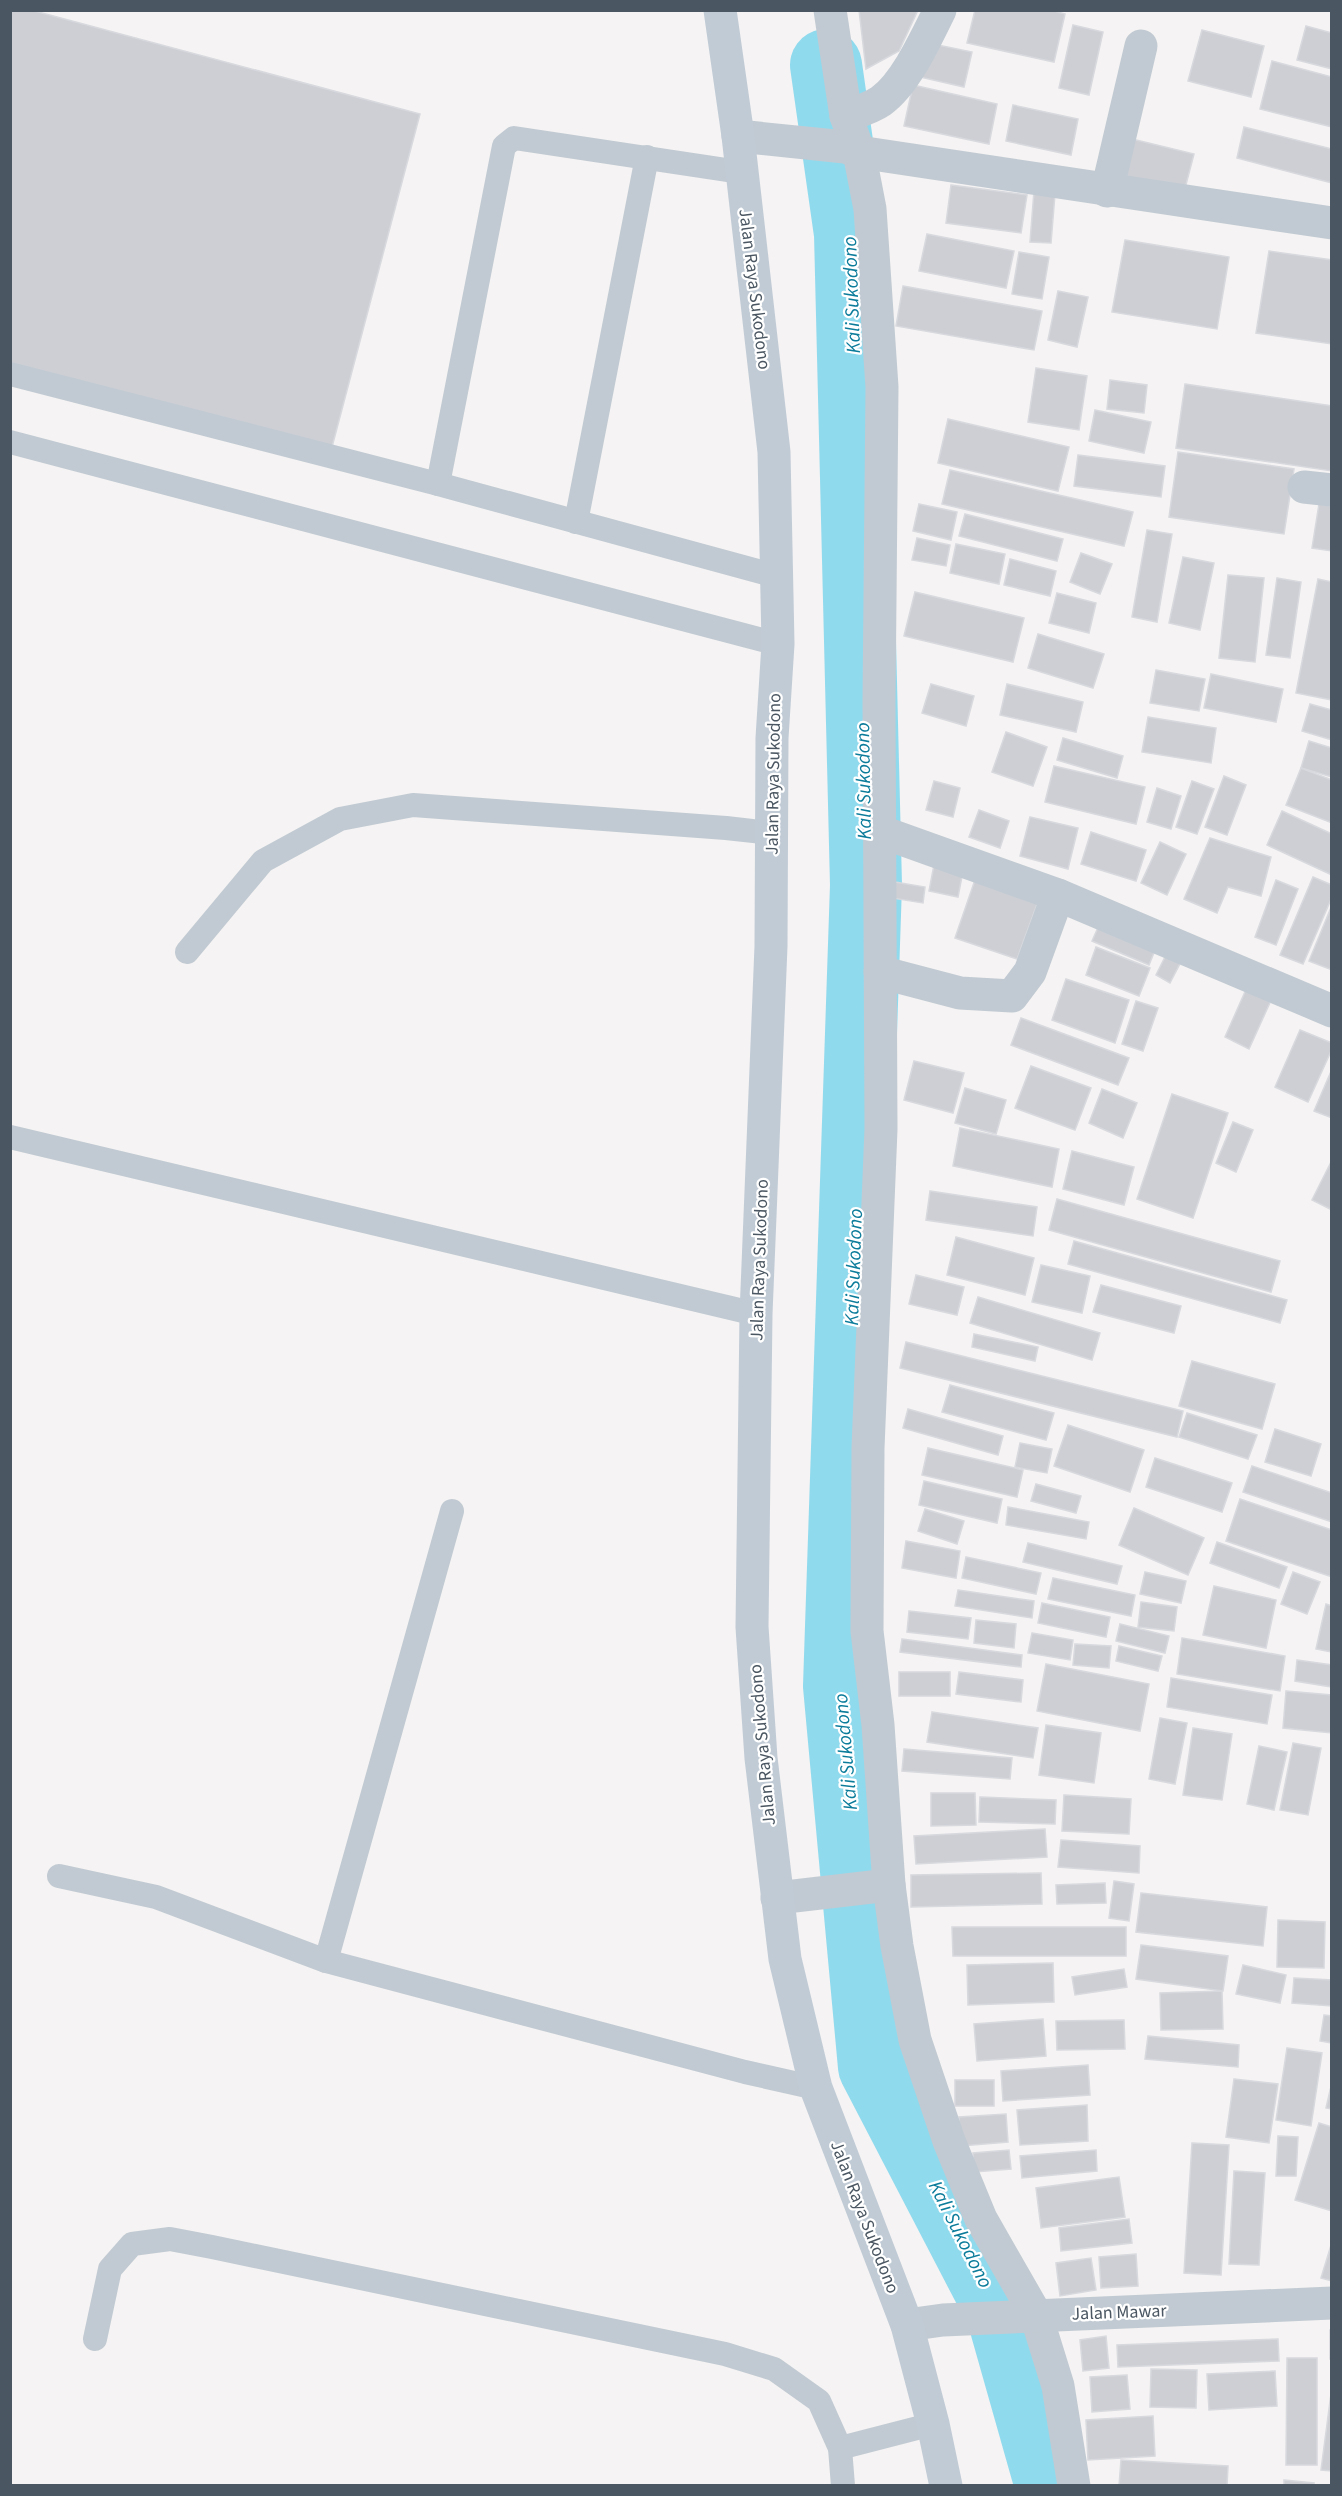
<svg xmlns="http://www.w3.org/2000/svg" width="1342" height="2496" font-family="'Source Sans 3',sans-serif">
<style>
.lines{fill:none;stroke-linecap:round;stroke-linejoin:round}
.river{stroke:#90daee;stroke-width:72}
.building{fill:#cdcfd5;stroke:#d7d9de;stroke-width:1.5}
.lane{stroke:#c1cad2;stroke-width:24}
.street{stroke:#c1cad2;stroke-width:33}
.secondary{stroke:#c1cbd6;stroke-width:33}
.labels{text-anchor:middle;stroke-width:4.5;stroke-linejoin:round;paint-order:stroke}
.street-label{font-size:18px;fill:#4a5661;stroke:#fff}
.water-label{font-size:20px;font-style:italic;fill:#0c7c9b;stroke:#fff}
</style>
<rect width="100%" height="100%" fill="#f5f3f3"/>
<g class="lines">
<path class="river" d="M826,65L850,234L866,885L839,1686L874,2067L1002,2313L1051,2486"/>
</g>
<g class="building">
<path d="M10,10H31L420,114L332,447L10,363Z"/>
<path d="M859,10H918L899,51L866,69Z"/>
<path d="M975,10H1051L1065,14L1054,62L967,43Z"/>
<path d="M1073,25L1103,32L1089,95L1059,88Z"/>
<path d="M1306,26L1332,33V69L1297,60Z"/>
<path d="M1202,30L1264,46L1251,97L1188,81Z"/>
<path d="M928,43L972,52L964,87L920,77Z"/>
<path d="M1272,61L1332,77V127L1260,109Z"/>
<path d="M913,85L997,104L989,144L904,126Z"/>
<path d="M1013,105L1078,119L1071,155L1006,141Z"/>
<path d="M1244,127L1332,149V183L1237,158Z"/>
<path d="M1132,139L1194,154L1183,196L1121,181Z"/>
<path d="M951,185L1027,195L1021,233L946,223Z"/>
<path d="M1034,191L1055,194L1051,243L1030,242Z"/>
<path d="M927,234L1014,251L1006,288L919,271Z"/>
<path d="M1125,240L1229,257L1217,329L1112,312Z"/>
<path d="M1269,251L1332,260V344L1256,333Z"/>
<path d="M1019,252L1049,257L1042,299L1012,294Z"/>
<path d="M903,286L1042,311L1034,350L896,326Z"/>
<path d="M1058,291L1088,297L1077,347L1048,340Z"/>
<path d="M1036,368L1087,376L1079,430L1028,422Z"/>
<path d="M1110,380L1147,385L1144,413L1107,409Z"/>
<path d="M1185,384L1332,406V471L1176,448Z"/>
<path d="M1095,410L1151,422L1144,453L1089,441Z"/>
<path d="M948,419L1069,447L1058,491L938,463Z"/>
<path d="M1178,452L1294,469L1284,534L1169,517Z"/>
<path d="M1078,455L1165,466L1161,497L1074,486Z"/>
<path d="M950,470L1133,512L1124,546L942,504Z"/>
<path d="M919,504L957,512L951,540L913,531Z"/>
<path d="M1319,504L1332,506V551L1312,548Z"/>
<path d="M965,514L1063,539L1057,561L959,536Z"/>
<path d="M1147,530L1172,534L1157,622L1132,617Z"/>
<path d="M917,538L950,545L946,566L912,560Z"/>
<path d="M956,544L1005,554L999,584L950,573Z"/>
<path d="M1081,553L1112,564L1100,594L1070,582Z"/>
<path d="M1183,557L1214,563L1200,630L1169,623Z"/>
<path d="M1010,559L1056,571L1050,596L1004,585Z"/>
<path d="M1228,575L1264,578L1255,662L1219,658Z"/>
<path d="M1277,578L1301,582L1290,658L1266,655Z"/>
<path d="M1318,579L1332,582V700L1296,693Z"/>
<path d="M915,592L1024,618L1013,662L904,636Z"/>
<path d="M1057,593L1096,603L1089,633L1049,623Z"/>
<path d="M1038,634L1104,654L1093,688L1028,668Z"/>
<path d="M1156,670L1205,679L1199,711L1150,703Z"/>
<path d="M1211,674L1283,689L1276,722L1204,708Z"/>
<path d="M931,684L974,696L966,726L922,713Z"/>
<path d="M1007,684L1083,702L1076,732L1000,715Z"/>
<path d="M1310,704L1332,710V740L1302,731Z"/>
<path d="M1148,717L1216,728L1211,763L1142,752Z"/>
<path d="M1006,732L1047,747L1033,786L992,772Z"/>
<path d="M1063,738L1123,756L1117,778L1057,760Z"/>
<path d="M1309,741L1332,748V777L1301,768Z"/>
<path d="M1054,766L1145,787L1136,824L1045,802Z"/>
<path d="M1301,768L1332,780V823L1286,805Z"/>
<path d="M1224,776L1246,785L1227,835L1205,827Z"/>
<path d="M934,781L960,788L953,817L926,810Z"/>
<path d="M1192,781L1214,789L1197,834L1176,827Z"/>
<path d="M1157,788L1181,796L1171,829L1147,822Z"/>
<path d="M979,810L1009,821L1000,848L969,837Z"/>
<path d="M1282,811L1332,834V875L1267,845Z"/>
<path d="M1030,817L1078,828L1068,869L1020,856Z"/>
<path d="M1091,832L1146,850L1136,881L1081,864Z"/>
<path d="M1210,838L1271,857L1261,896L1228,887L1217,913L1184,899Z"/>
<path d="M1160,842L1186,854L1167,895L1141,883Z"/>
<path d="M934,865L963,871L958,897L929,891Z"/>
<path d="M977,874L1040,896L1017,959L955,938Z"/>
<path d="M1313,877L1332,885V897L1303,964L1280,955Z"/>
<path d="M1276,880L1298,889L1276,945L1255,937Z"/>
<path d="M895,882L925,887L923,903L892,898Z"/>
<path d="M1332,905V970L1309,961Z"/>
<path d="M1104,914L1160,938L1149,965L1092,941Z"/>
<path d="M1171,945L1186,952L1170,983L1156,975Z"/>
<path d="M1096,947L1150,968L1139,996L1086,975Z"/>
<path d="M1066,979L1129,1000L1115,1043L1052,1020Z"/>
<path d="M1248,985L1273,996L1249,1049L1225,1037Z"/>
<path d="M1136,1001L1158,1008L1143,1051L1122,1044Z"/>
<path d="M1021,1018L1129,1058L1118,1085L1011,1045Z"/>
<path d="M1300,1030L1332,1043V1049L1308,1102L1275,1087Z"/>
<path d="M914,1061L964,1073L953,1113L904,1100Z"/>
<path d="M1031,1066L1091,1088L1075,1130L1015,1108Z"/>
<path d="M1332,1069V1118L1314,1111Z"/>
<path d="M965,1088L1006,1100L996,1134L955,1123Z"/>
<path d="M1102,1089L1137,1103L1123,1138L1089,1123Z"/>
<path d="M1172,1094L1228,1113L1193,1218L1137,1199Z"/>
<path d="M1233,1122L1253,1130L1236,1172L1216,1163Z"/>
<path d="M960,1128L1059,1149L1052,1187L953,1166Z"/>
<path d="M1072,1151L1134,1167L1124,1205L1063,1189Z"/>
<path d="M1332,1160V1210L1312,1200Z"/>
<path d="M930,1191L1037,1207L1033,1236L926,1220Z"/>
<path d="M1057,1199L1280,1261L1271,1292L1049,1230Z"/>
<path d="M956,1237L1034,1258L1025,1295L947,1275Z"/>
<path d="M1074,1241L1287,1300L1280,1323L1068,1264Z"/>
<path d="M1041,1265L1090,1276L1082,1313L1032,1302Z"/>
<path d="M916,1275L964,1287L957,1315L909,1304Z"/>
<path d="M1101,1285L1181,1306L1174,1333L1093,1312Z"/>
<path d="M978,1297L1100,1333L1092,1360L970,1323Z"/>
<path d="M974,1334L1038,1347L1035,1361L972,1347Z"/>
<path d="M906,1342L1183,1411L1177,1437L900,1368Z"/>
<path d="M1192,1361L1275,1384L1262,1429L1179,1406Z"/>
<path d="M950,1385L1054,1413L1046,1440L942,1412Z"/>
<path d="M908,1409L1003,1436L998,1455L903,1428Z"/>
<path d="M1187,1413L1257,1435L1248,1459L1179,1437Z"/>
<path d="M1068,1425L1144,1450L1130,1492L1054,1466Z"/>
<path d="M1275,1429L1321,1444L1311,1476L1265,1462Z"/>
<path d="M1020,1443L1052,1449L1047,1473L1015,1467Z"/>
<path d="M928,1448L1023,1470L1017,1497L922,1475Z"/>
<path d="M1155,1458L1232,1483L1222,1512L1146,1487Z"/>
<path d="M1252,1466L1332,1493V1522L1243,1492Z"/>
<path d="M924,1481L1002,1499L997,1523L919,1505Z"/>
<path d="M1036,1484L1081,1496L1076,1513L1031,1501Z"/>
<path d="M1240,1499L1332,1530V1577L1226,1541Z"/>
<path d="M1008,1507L1089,1522L1086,1539L1006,1525Z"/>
<path d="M1134,1508L1204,1538L1188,1575L1119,1545Z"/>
<path d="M925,1509L964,1521L957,1544L918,1531Z"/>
<path d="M906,1541L960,1551L956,1578L902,1568Z"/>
<path d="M1217,1542L1287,1567L1279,1588L1210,1563Z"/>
<path d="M1028,1543L1122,1566L1117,1584L1023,1562Z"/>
<path d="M966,1557L1041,1573L1036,1594L962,1578Z"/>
<path d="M1145,1572L1186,1581L1181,1603L1140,1594Z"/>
<path d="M1293,1572L1320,1582L1307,1614L1281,1604Z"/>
<path d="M1053,1578L1135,1595L1131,1616L1048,1599Z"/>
<path d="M1214,1586L1276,1600L1266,1648L1203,1635Z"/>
<path d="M958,1590L1034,1601L1032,1618L955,1606Z"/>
<path d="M1141,1602L1177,1607L1174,1631L1138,1627Z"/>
<path d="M1042,1603L1110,1617L1106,1637L1038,1623Z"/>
<path d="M1326,1604L1332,1606V1652L1316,1649Z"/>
<path d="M909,1611L971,1618L968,1639L907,1632Z"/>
<path d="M976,1620L1016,1624L1014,1648L974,1643Z"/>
<path d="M1120,1624L1169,1636L1165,1653L1116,1641Z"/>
<path d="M1032,1633L1073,1640L1070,1660L1028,1653Z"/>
<path d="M1182,1638L1285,1656L1280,1691L1177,1674Z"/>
<path d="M902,1639L1022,1655L1021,1667L900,1652Z"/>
<path d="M1075,1644L1111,1646L1109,1668L1073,1665Z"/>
<path d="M1119,1646L1162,1656L1158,1671L1116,1661Z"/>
<path d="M1297,1660L1332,1665V1687L1295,1681Z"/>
<path d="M1046,1664L1149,1684L1140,1731L1037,1711Z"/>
<rect x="899" y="1672" width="51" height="24"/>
<path d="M959,1672L1023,1680L1021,1702L956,1694Z"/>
<path d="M1171,1678L1272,1695L1267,1724L1167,1707Z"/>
<path d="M1286,1691L1332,1695V1733L1283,1728Z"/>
<path d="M932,1712L1038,1728L1033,1758L927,1742Z"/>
<path d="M1160,1718L1187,1723L1175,1784L1149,1779Z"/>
<path d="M1046,1725L1101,1733L1094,1783L1039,1775Z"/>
<path d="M1193,1728L1232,1734L1222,1800L1183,1795Z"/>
<path d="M1293,1743L1321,1748L1308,1815L1280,1810Z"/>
<path d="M1259,1746L1287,1752L1274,1810L1247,1804Z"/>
<path d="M904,1749L1012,1758L1010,1779L902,1771Z"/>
<path d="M931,1793H975L976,1825L931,1826Z"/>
<path d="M1064,1795L1131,1799L1129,1834L1062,1831Z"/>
<path d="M980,1797L1056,1800L1055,1824L979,1822Z"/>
<path d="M1045,1829L1047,1857L916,1864L914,1836Z"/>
<path d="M1061,1840L1140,1846L1139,1873L1058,1867Z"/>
<path d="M1041,1873L1042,1904L911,1907V1875Z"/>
<path d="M1114,1881L1134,1884L1129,1921L1109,1918Z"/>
<path d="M1105,1883L1106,1903L1057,1904L1056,1885Z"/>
<path d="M1141,1893L1267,1907L1263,1946L1136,1932Z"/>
<path d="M1278,1920L1325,1922L1324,1968L1277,1967Z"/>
<path d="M952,1927H1126V1956H953Z"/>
<path d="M1141,1945L1228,1956L1223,1991L1136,1979Z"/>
<path d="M1053,1963L1054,2002L968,2005L967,1965Z"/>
<path d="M1243,1965L1286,1975L1280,2003L1236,1994Z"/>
<path d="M1124,1969L1127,1987L1075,1995L1072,1977Z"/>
<path d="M1294,1978L1332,1980V2006L1292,2003Z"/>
<path d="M1222,1991L1223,2029L1161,2030L1160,1993Z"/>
<path d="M1324,2015L1332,2016V2043L1320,2041Z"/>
<path d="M1043,2019L1046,2056L977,2061L974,2024Z"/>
<path d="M1124,2020L1125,2049L1057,2050L1056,2021Z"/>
<path d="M1148,2036L1239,2045L1238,2067L1145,2059Z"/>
<path d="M1287,2048L1322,2053L1311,2126L1276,2120Z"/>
<path d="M1088,2065L1090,2095L1003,2101L1001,2071Z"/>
<path d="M1234,2079L1278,2084L1269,2143L1226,2137Z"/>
<rect x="955" y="2080" width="39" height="26"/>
<path d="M1332,2082V2109L1326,2108Z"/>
<path d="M1087,2105L1088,2141L1020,2145L1017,2110Z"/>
<path d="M1006,2114L1008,2142L961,2146L959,2117Z"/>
<path d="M1319,2123L1332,2127V2211L1295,2200Z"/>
<path d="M1278,2136L1298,2137L1296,2176H1276Z"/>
<path d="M1192,2143L1229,2145L1221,2275L1184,2273Z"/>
<path d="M1009,2150L1011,2169L974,2172L973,2153Z"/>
<path d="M1096,2150L1097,2171L1022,2178L1020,2156Z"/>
<path d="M1234,2171L1265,2173L1259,2265L1229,2264Z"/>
<path d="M1119,2177L1125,2217L1041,2228L1036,2188Z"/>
<path d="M1129,2219L1132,2243L1061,2251L1059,2228Z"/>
<path d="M1332,2242V2281L1321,2278Z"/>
<path d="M1136,2254L1138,2286L1101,2288L1099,2257Z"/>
<path d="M1091,2258L1096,2290L1060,2296L1056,2263Z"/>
<rect x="1330" y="2330" width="2" height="29"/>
<path d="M1106,2336L1109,2368L1083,2371L1080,2340Z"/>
<path d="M1278,2339L1279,2361L1118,2367L1117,2345Z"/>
<path d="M1287,2358H1317V2465H1286Z"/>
<path d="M1151,2369L1197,2370L1196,2408L1150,2407Z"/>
<path d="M1275,2371L1277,2406L1209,2410L1207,2374Z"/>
<path d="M1127,2375L1130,2409L1092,2412L1090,2377Z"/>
<path d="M1332,2386V2471L1321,2470Z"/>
<path d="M1153,2416L1155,2456L1088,2460L1086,2420Z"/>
<path d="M1121,2460L1228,2466L1227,2486H1119Z"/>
<path d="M1284,2480L1314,2483V2486H1284Z"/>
</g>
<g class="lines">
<g class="lane">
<path d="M740,172L514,138L504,146L438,484L776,576"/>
<path d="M10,374L438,484"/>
<path d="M10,442L778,644"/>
<path d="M576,522L647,157"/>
<path d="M187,952L263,861L340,819L413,805L726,828L771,833"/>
<path d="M10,1137L756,1314"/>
<path d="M59,1876L156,1897L326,1961L745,2072L816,2088"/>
<path d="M326,1961L452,1511"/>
<path d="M95,2339L110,2269L132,2244L170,2239L212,2247L725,2354L774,2369L819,2401L840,2448L843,2486"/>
<path d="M840,2448L933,2424"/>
</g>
<g class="street">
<path d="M830,10L846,116L859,152L870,209L882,387L879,703L881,1129L868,1448L867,1631L878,1725L889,1885L897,1946L915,2040L949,2141L981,2219L1036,2315L1058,2386L1074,2486"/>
<path d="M846,116C858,112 871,108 881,101C906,83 926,38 940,10"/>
<path d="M738,136L845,147L859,152L1332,223"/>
<path d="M1107,191L1141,46"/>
<path d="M1304,487L1332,490"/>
<path d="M879,831L1058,895L1332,1011"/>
<path d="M880,972L960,993L1012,996L1030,972L1058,895"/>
<path d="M777,1898L889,1885"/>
<path d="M907,2325L943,2320L1332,2303"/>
</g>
<path class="secondary" d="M720,10L738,136L774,452L778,644L772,738L771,946L756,1314L752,1627L761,1758L785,1959L816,2088L907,2325L933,2424L946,2486"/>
</g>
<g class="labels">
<g class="street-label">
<text transform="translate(755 289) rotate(83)" y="6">Jalan Raya Sukodono</text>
<text transform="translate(773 774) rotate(-89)" y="6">Jalan Raya Sukodono</text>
<text transform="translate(759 1260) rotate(-88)" y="6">Jalan Raya Sukodono</text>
<text transform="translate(762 1745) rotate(-95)" y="6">Jalan Raya Sukodono</text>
<text transform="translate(865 2217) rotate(69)" y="6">Jalan Raya Sukodono</text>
<text transform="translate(1119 2312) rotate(-2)" y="6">Jalan Mawar</text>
</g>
<g class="water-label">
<text transform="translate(851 295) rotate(-92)" y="7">Kali Sukodono</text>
<text transform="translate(863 781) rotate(-91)" y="7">Kali Sukodono</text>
<text transform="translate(853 1267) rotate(-88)" y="7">Kali Sukodono</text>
<text transform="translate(845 1752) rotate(-95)" y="7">Kali Sukodono</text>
<text transform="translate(961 2234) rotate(63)" y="7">Kali Sukodono</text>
</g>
</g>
<rect width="1342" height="2496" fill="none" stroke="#4a5661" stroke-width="24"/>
</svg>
